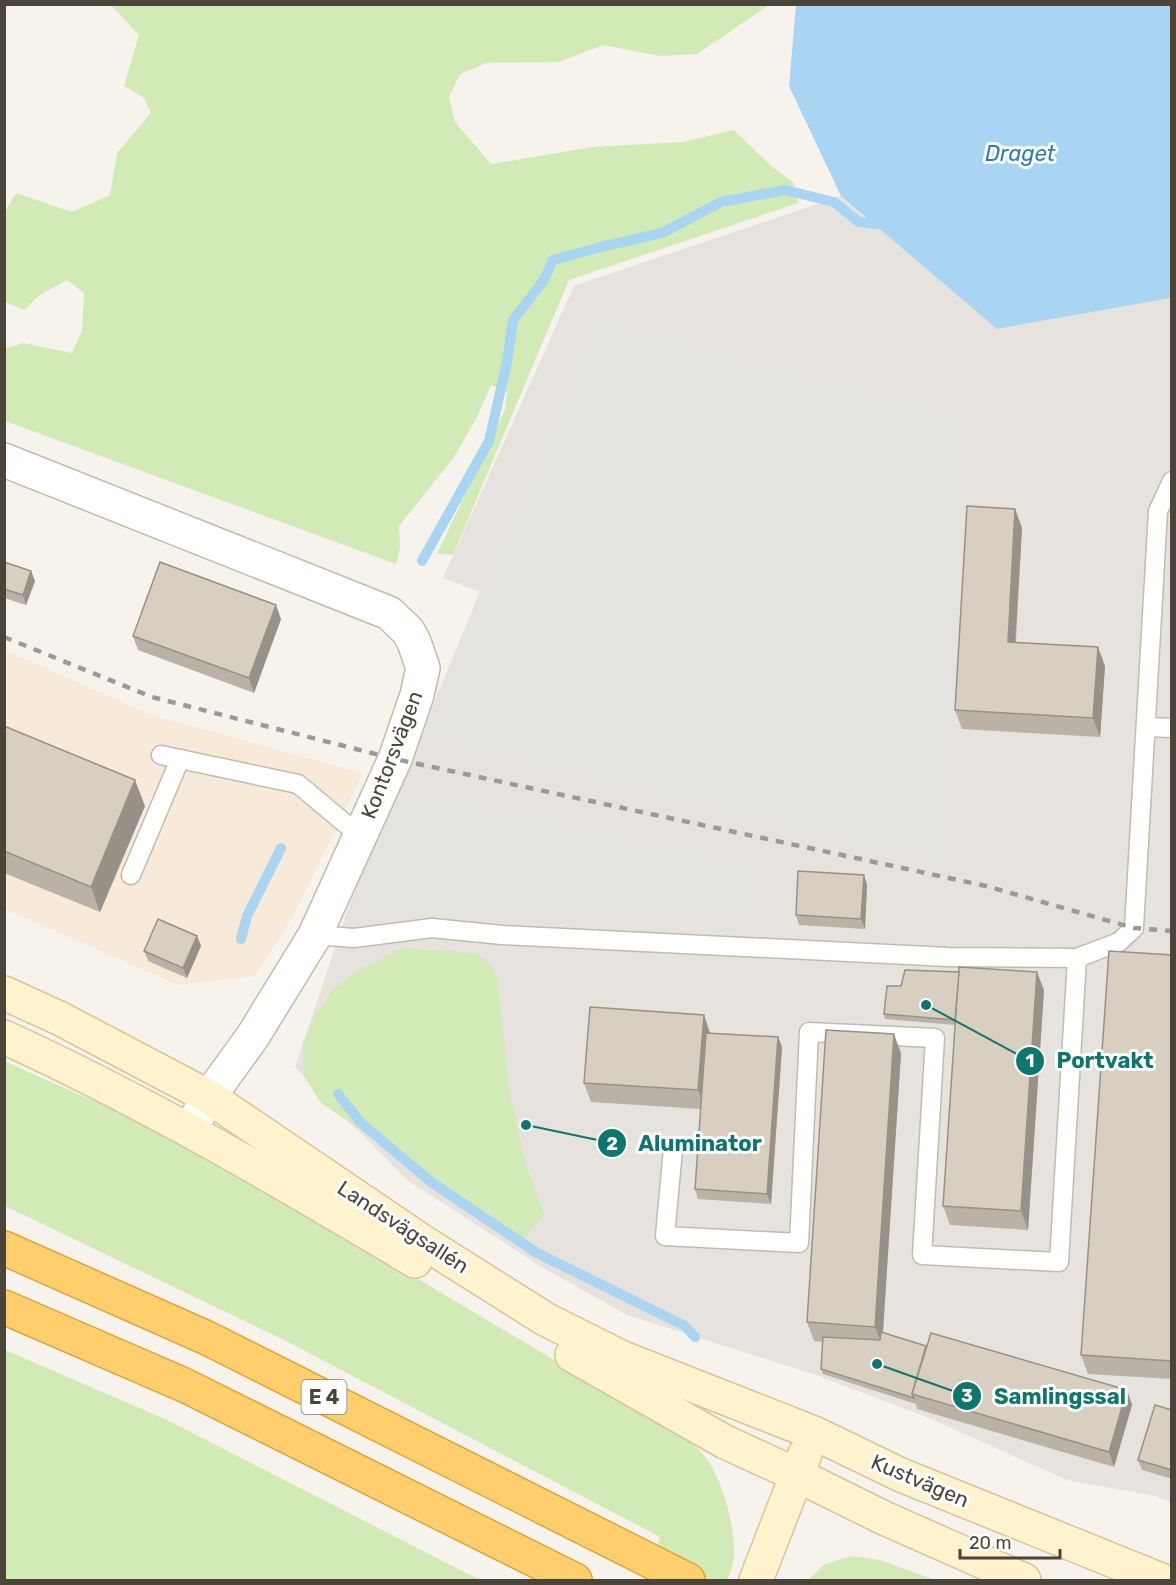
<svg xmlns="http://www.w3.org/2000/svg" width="1176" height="1585" font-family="Rubik,sans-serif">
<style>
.commercial{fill:#f7ead8}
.industrial{fill:#e6e2dd}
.green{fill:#d2eab5}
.parking{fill:#e5e3e0}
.water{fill:#a9d4f2}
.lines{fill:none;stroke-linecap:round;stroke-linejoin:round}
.stream{stroke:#a9d4f2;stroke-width:10}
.lane-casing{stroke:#c2bbae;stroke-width:21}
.street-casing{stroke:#c2bbae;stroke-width:36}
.secondary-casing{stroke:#d6c79b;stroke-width:36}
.highway-casing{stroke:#e0a43c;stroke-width:36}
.lane{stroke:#fff;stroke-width:18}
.street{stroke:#fff;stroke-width:33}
.secondary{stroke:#fff3cd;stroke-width:33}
.highway{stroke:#ffcf6e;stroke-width:33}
.rail{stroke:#9a9a9a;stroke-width:4.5;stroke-dasharray:8 8;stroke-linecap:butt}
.wall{fill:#bab2a6}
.shaded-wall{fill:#979187}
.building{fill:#d8cfc1;stroke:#979187;stroke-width:1.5}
.labels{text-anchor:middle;stroke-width:6;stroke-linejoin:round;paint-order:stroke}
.shield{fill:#fff;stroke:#817c74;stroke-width:1.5}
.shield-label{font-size:20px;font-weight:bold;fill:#4b4439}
.street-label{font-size:21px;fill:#4b4439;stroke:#fff}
.water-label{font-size:22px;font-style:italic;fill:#2e7ab2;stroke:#fff}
.leader{fill:none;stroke:#0f766e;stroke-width:2}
.callout-dot{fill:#0f766e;stroke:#fff;stroke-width:2}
.mark-label{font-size:18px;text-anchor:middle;font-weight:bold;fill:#fff}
.callout-label{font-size:22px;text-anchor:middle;font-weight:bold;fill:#0f766e;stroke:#fff;stroke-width:6;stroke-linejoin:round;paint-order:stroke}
</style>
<rect width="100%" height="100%" fill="#f6f3ec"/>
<path class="commercial" d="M5,650L149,714L363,773L294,915L255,976L178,985L5,909Z"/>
<path class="industrial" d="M841,196L997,329L1171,298V1502L1155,1496L1067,1480L929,1418L816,1375L627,1315L540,1266L407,1180L295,1067L348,909L480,592L443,578L574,286Z"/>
<g class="green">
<path d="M111,5H769L697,54L660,56L603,45L559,62L487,63L460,74L449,97L455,122L491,164L592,147L683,142L734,130L771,166L794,183L798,203L569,280L453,555L437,554L505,410L507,392L491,385L478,415L454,457L399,526L400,548L396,564L5,421V349L23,343L72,353L82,331L84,293L67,280L40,295L24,310L5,302V212L16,193L72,212L110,195L117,153L151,113L144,98L124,86L139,35Z"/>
<path d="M402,948L474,953L490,963L497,977L509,1088L526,1166L545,1215L522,1241L321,1103L304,1076L303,1042L317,1014L332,990L356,972Z"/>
<path d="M4,1061L195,1146L653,1419C668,1429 687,1438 699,1450C722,1472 738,1532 733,1563C732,1569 729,1575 727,1580H647L660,1537L286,1341L5,1206Z"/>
<path d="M5,1350L165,1419L480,1580H5Z"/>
<path d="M852,1556L880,1560L935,1580H808L825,1564Z"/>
</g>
<g class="parking">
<path d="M596,317L967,411L943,867L421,741L480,592Z"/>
<path d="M401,783L762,864L750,925L558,919L348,909Z"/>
</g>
<path class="water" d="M796,5H1171V298L997,329L841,196L789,86Z"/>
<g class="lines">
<g class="stream">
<path d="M422,561L489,441L507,362L513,320L544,280L553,260L600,247L662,233L721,202L785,190L834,202L859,222L875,224"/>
<path d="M241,939L247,916L281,848"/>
<path d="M338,1094L361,1123L431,1182L537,1253L685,1326L695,1337"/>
</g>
<g class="lane-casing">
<g id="lane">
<path d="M1147,727L1172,728"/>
<path d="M161,755L298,784L360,836"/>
<path d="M131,875L180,759"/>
<path d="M315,935L354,938L432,928L502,935L948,957L1077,958L1119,942L1134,928L1158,511L1172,481"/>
<path d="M673,1149L665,1236L799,1243L809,1032L935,1038L922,1255L1059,1262L1077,958"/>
</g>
</g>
<g class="street-casing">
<path id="street" d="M4,460L389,613L408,631L414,642L423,668L417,695L395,759L315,935L253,1036L209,1097L189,1130"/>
</g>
<g class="secondary-casing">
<g id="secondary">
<path d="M4,993L59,1018L209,1097L423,1242L545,1319L623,1358L814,1433L901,1475L1161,1580"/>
<path d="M4,1037C146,1102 281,1181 415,1261"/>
<path d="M572,1355L725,1442L797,1475L884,1518L1024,1580"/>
<path d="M756,1580L805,1454"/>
</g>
</g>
<g class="highway-casing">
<g id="highway">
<path d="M4,1248L207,1338L688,1580"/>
<path d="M4,1307L184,1385L575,1580"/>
</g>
</g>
<use href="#lane" class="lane"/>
<use href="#street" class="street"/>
<use href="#secondary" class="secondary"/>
<use href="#highway" class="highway"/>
<path class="rail" d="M4,637L152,697L395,759L986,886L1134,928L1172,931"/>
</g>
<g class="wall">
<path d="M1015,509L1022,528L1016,642L1105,666L1100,737L962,729L955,710Z"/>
<path d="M4,562L31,571L35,581L26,605L4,598Z"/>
<path d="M281,619L254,693L138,650L133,636Z"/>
<path d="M4,726L145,806L100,912L4,873Z"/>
<path d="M864,875L867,885L865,929L799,925L796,915Z"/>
<path d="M197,936L201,946L187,978L148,961L144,951Z"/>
<path d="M1172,955V1379L1088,1374L1081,1355Z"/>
<path d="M1044,990L1028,1230L950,1225L943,1206L955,1025L885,1019L884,1014Z"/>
<path d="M704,1015L710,1033L778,1037L782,1047L771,1204L698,1199L695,1189L701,1109L591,1102L584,1083Z"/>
<path d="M901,1053L883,1333L926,1346L1127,1390L1132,1405L1114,1467L917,1409L916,1404L823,1374L821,1369L823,1342L814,1341L807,1322Z"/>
<path d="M1172,1410V1479L1142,1470L1138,1460Z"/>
</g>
<g class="shaded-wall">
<path d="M1015,509L1022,528L1014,660L1008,642Z"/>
<path d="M31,571L35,581L26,605L23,595Z"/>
<path d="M276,605L281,619L254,693L249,678Z"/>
<path d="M1098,647L1105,666L1100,737L1093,718Z"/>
<path d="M135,780L145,806L100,912L91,887Z"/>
<path d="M864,875L867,885L865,929L861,919Z"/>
<path d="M197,936L201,946L187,978L183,968Z"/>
<path d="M1037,972L1044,990L1028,1230L1021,1211Z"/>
<path d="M704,1015L710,1034L705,1109L698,1090Z"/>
<path d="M894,1034L901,1053L882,1345L875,1327Z"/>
<path d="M778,1037L782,1047L771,1204L767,1194Z"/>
<path d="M1127,1390L1132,1405L1114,1467L1109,1452Z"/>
</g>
<g class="building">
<path d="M967,506L1015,509L1008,642L1098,647L1093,718L955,710Z"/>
<path d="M4,562L31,571L23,595L4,589Z"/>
<path d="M160,562L276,605L249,678L133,636Z"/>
<path d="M4,726L135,780L91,887L4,851Z"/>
<path d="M798,871L864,875L861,919L796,915Z"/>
<path d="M158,919L197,936L183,968L144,951Z"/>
<path d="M1109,951L1172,955V1361L1081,1355Z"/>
<path d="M959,967L1037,972L1021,1211L943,1206Z"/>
<path d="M905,970L959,972L955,1020L884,1014L887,986H901Z"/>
<path d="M590,1007L704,1015L698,1090L584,1083Z"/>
<path d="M826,1030L894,1034L875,1327L807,1322Z"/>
<path d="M706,1033L778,1037L767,1194L695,1189Z"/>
<path d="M881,1332L926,1346L912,1394L914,1398L821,1369L823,1337L880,1340Z"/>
<path d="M931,1333L1127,1390L1109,1452L912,1394Z"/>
<path d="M1155,1405L1172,1410V1470L1138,1460Z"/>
</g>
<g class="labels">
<rect class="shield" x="301.5" y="1380" width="45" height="34" rx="4.5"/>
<g class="shield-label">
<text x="324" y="1404">E 4</text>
</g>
<g class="street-label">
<text transform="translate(392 755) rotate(-69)" y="7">Kontorsvägen</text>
<text transform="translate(403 1227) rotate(33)" y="7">Landsvägsallén</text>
<text transform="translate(920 1481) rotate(23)" y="7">Kustvägen</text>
</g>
<g class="water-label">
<text x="1020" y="161">Draget</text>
</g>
</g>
<path class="leader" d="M926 1005L1030 1061M526 1125L612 1143M877 1364L967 1396"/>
<g class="callout-dot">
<circle cx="926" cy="1005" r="6"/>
<circle cx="526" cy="1125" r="6"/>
<circle cx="877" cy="1364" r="6"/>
<circle cx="1030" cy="1061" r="15"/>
<circle cx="612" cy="1143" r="15"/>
<circle cx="967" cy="1396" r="15"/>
</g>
<g class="mark-label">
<text x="1030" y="1067">1</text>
<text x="612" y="1150">2</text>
<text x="967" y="1402">3</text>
</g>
<g class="callout-label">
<text x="1105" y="1068">Portvakt</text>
<text x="700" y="1151">Aluminator</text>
<text x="1060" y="1404">Samlingssal</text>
</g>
<rect width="1176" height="1585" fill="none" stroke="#4b4439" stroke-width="12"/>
<path d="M960 1549v9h100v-9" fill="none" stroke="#4b4439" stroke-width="3"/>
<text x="969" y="1549" font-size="18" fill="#4b4439" stroke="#ffffff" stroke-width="4.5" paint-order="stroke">20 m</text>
</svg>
